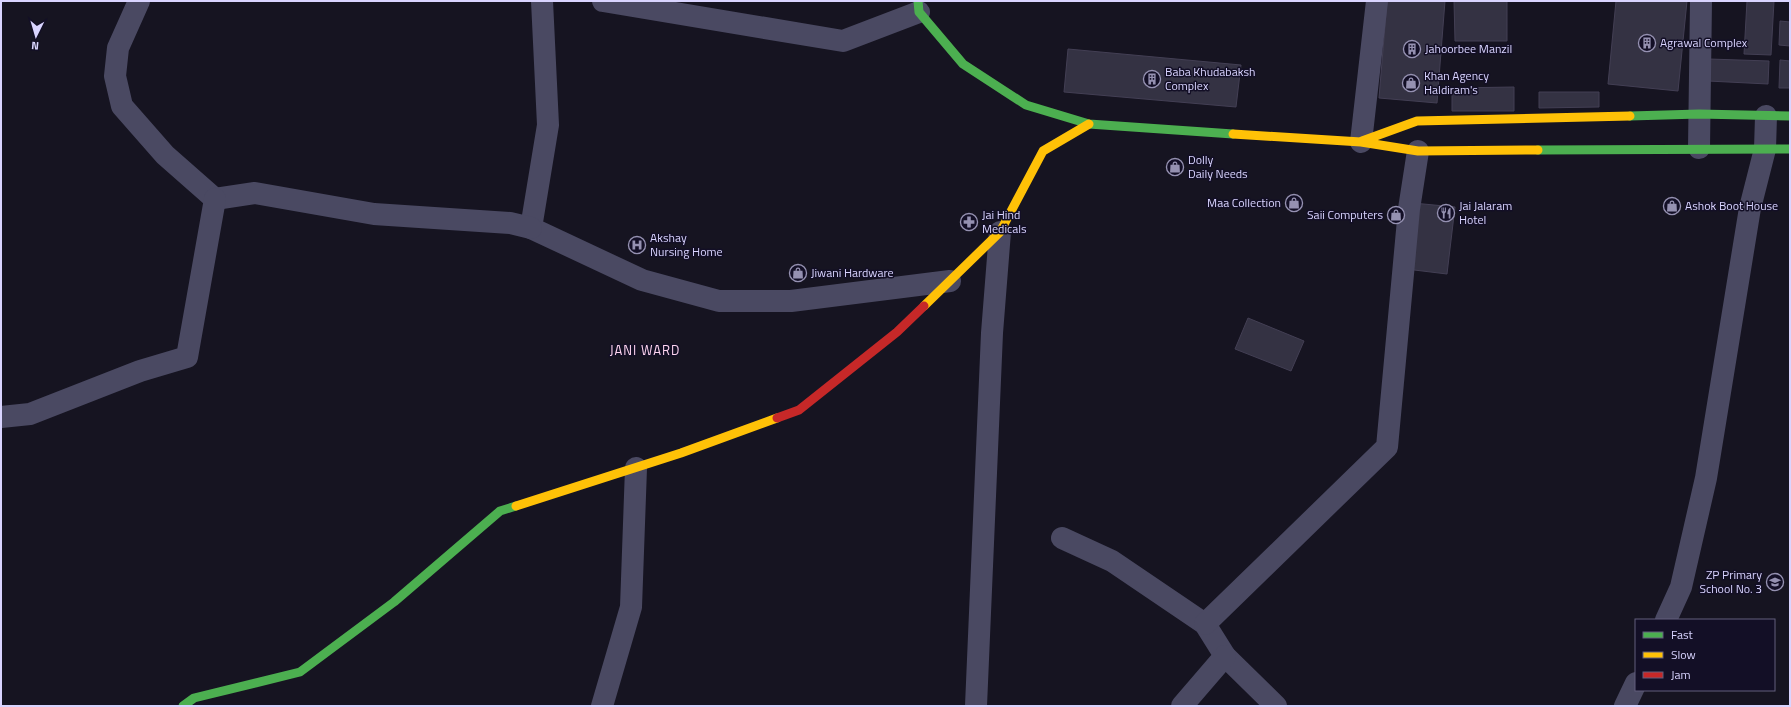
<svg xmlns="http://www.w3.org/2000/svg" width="1791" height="707" font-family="'Titillium Web',sans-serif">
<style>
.building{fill:#343243;stroke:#433f54}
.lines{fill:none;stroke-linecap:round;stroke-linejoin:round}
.street{stroke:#4a4962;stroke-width:22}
.fast{stroke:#4caf50;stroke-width:9}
.slow{stroke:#ffc107;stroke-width:9}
.jam{stroke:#c62828;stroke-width:9}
.labels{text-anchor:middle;stroke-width:3;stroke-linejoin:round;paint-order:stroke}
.poi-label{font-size:12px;fill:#d9d4ff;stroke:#130f26;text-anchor:start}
.neighbourhood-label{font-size:13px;letter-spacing:1px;fill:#ffd6f0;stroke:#130f26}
</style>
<rect width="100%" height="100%" fill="#161421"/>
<g class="building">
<path d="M1387,1H1445L1437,103L1379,98Z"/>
<path d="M1454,1H1507V41H1455Z"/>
<path d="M1616,1H1687L1678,91L1608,84Z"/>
<path d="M1747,1H1774L1771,55L1744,54Z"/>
<path d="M1780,21L1790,22V46L1779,45Z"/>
<path d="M1068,49L1241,65L1236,107L1064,92Z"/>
<path d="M1709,59L1769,61L1768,84L1708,81Z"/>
<path d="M1780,60L1790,61V88H1779Z"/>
<path d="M1514,87V111H1452V88Z"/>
<path d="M1539,92H1599V107L1539,108Z"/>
<path d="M1413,203L1455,207L1447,274L1406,269Z"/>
<path d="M1248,318L1304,341L1291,371L1235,349Z"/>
</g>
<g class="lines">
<g class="street">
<path d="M139,1L118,48L115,76L122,106L165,155L215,199"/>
<path d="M542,1L548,125L531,228L642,280L719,301H791L950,281"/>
<path d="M603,1L843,41L919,12"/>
<path d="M1361,142L1377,1"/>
<path d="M1699,148L1701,1"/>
<path d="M215,199L255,193L374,214L510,223L531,228"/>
<path d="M1,417L30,414L140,371L187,357L215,199"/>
<path d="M1062,538L1112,561L1205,624L1225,656L1276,706"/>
<path d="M1666,620L1681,587L1706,478L1750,208L1765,149L1766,116"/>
<path d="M1205,624L1387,447L1409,209L1418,151"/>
<path d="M602,706L631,607L636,468"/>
<path d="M976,706L992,333L1000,232"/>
<path d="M1182,706L1225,656"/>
<path d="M1625,706L1636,683"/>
</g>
<g class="fast">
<path d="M918,1L919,12L963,64L1026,105L1089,124L1233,134"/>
<path d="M1630,116L1699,114L1790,116"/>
<path d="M1538,150L1790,149"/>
<path d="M183,706L194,698L300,672L394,602L500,511L516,506"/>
</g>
<g class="slow">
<path d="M1233,134L1361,142L1418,151L1538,150"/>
<path d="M1362,141L1417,121L1630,116"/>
<path d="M924,306L1000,232L1043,151L1089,124"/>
<path d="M516,506L681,453L777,418"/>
</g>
<path class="jam" d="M777,418L799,410L897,332L924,306"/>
</g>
<defs>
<g id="building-ring" transform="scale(0.9)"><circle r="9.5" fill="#130f26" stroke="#9591b1" stroke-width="1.5"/><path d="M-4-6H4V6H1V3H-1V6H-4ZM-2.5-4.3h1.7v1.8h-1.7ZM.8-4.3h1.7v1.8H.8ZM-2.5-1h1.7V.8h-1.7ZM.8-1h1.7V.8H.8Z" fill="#9591b1"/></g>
<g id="shop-ring" transform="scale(0.9)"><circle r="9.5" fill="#130f26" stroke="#9591b1" stroke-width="1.5"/><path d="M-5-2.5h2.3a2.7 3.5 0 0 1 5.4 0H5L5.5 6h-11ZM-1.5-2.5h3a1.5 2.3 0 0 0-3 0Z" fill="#9591b1"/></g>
<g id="restaurant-ring" transform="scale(0.9)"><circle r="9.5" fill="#130f26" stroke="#9591b1" stroke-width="1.5"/><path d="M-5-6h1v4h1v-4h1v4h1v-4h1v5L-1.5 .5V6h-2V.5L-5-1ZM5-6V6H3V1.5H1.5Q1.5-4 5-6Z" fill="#9591b1"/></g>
<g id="pharmacy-ring" transform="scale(0.9)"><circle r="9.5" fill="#130f26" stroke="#9591b1" stroke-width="1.5"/><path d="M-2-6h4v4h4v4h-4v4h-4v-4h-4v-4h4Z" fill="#9591b1"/></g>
<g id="hospital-ring" transform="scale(0.9)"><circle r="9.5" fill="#130f26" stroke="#9591b1" stroke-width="1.5"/><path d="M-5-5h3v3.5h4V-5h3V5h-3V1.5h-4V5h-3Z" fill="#9591b1"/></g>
<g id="school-ring" transform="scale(0.9)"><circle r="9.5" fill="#130f26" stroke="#9591b1" stroke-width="1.5"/><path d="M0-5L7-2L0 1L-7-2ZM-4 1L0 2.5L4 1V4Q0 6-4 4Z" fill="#9591b1"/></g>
</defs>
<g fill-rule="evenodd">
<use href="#building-ring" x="1647" y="43"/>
<use href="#building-ring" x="1412" y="49"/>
<use href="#building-ring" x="1152" y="79"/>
<use href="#shop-ring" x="1411" y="83"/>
<use href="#shop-ring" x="1175" y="167"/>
<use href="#shop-ring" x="1294" y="203"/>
<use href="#shop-ring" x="1672" y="206"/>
<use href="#restaurant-ring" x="1446" y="213"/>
<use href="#shop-ring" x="1396" y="215"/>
<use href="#pharmacy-ring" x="969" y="222"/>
<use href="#hospital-ring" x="637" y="245"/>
<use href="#shop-ring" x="798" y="273"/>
<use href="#school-ring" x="1775" y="582"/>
</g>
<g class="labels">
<g class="poi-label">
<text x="1660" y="47">Agrawal Complex</text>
<text x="1425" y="53">Jahoorbee Manzil</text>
<text x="1165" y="76">Baba Khudabaksh<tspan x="1165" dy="14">Complex</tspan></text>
<text x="1424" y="80">Khan Agency<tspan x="1424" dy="14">Haldiram's</tspan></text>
<text x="1188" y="164">Dolly<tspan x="1188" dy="14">Daily Needs</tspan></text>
<text x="1281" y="207" text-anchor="end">Maa Collection</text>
<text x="1459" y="210">Jai Jalaram<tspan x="1459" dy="14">Hotel</tspan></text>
<text x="1685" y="210">Ashok Boot House</text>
<text x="982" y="219">Jai Hind<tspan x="982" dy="14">Medicals</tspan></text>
<text x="1383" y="219" text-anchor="end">Saii Computers</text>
<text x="650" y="242">Akshay<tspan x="650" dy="14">Nursing Home</tspan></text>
<text x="811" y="277">Jiwani Hardware</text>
<text x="1762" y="579" text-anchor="end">ZP Primary<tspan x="1762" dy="14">School No. 3</tspan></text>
</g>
<g class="neighbourhood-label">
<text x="645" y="355">JANI WARD</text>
</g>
</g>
<rect width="1791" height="707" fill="none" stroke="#d9d4ff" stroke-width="4"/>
<rect x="1635" y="619" width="140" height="72" fill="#130f26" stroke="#625e7d"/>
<rect x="1643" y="632" width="20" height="6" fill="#4caf50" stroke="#625e7d"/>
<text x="1671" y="639" font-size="12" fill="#d9d4ff">Fast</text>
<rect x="1643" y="652" width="20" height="6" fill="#ffc107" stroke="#625e7d"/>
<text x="1671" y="659" font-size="12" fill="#d9d4ff">Slow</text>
<rect x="1643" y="672" width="20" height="6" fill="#c62828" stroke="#625e7d"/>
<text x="1671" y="679" font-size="12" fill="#d9d4ff">Jam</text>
<g transform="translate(36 36) rotate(185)" stroke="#130f26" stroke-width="3" paint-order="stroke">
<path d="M0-3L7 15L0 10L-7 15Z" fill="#d9d4ff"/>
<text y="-6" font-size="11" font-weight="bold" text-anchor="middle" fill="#d9d4ff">N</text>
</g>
</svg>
